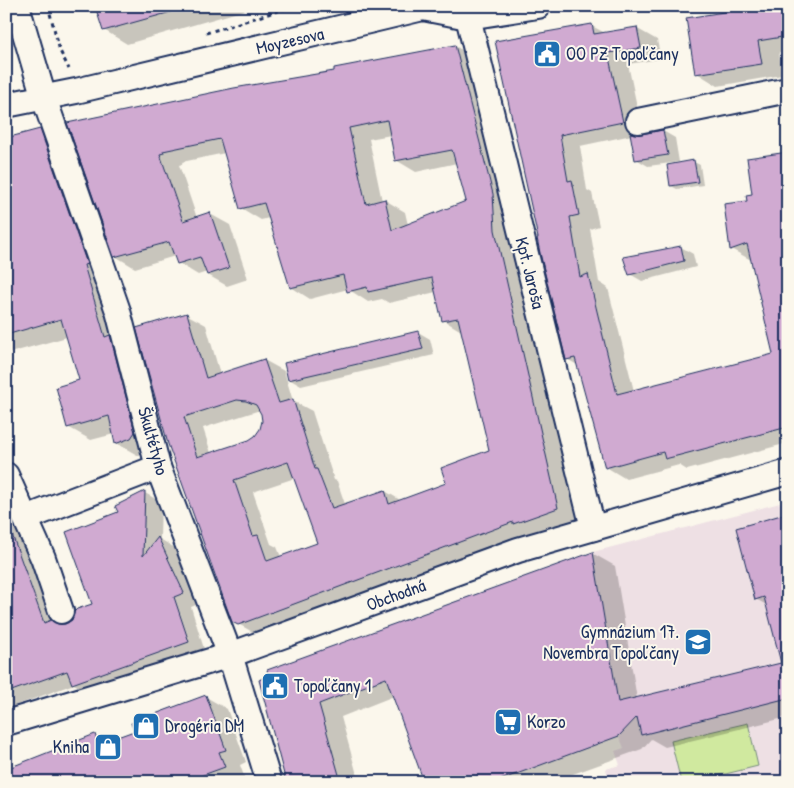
<svg xmlns="http://www.w3.org/2000/svg" width="794" height="788" font-family="'Patrick Hand',sans-serif">
<style>
.built{fill:#eee0e4}
.green{fill:#d0e99f;stroke:#768c7e}
.shadow{fill:#0003;fill-rule:evenodd}
.building{fill:#d0aad1;stroke:#1b2f5e;fill-rule:evenodd}
.lines{fill:none;stroke-linecap:round;stroke-linejoin:round}
.minor-casing{stroke:#1b2f5e;stroke-width:28}
.path{stroke:#1b2f5e;stroke-width:3;stroke-dasharray:4 4;stroke-linecap:butt}
.minor{stroke:#fbf7ec;stroke-width:24}
.labels{text-anchor:middle;stroke-width:4;stroke-linejoin:round;paint-order:stroke}
.street-label{font-size:18px;fill:#1b2f5e;stroke:#fbf7ec}
.poi-label{font-size:18px;fill:#1b2f5e;stroke:#fbf7ec;text-anchor:start}
</style>
<rect width="100%" height="100%" fill="#fbf7ec"/>
<filter id="ink" filterUnits="userSpaceOnUse"><feTurbulence type="fractalNoise" baseFrequency=".02" numOctaves="2"/><feDisplacementMap in="SourceGraphic" scale="10" xChannelSelector="R" yChannelSelector="G"/><feConvolveMatrix kernelMatrix="1 2 1 2 8 2 1 2 1" color-interpolation-filters="sRGB"/></filter>
<g filter="url(#ink)">
<path class="built" d="M788,501V782H609L606,769L620,765L615,751L624,748L619,736L623,732L593,552Z"/>
<path class="green" d="M748,723L758,766L693,782H681L671,741Z"/>
<g class="shadow">
<path d="M96,6H259L127,44L104,30Z"/>
<path d="M760,6H788V51L779,52L782,75L718,86L697,73Z"/>
<path d="M592,26L605,33L636,28L657,40L661,59L628,64L643,135L663,131L675,138L679,162L648,166L636,159L632,135L580,146L587,190L592,193L599,226L590,229L599,282L608,288L634,391L774,355L751,260L731,249L749,202L788,153V443L687,470L679,465L626,479L606,467L579,366L567,359L497,42Z"/>
<path d="M455,46L475,58L514,242L577,519L258,635L233,621L169,443L186,314L206,325L220,374L264,360L284,371L293,401L312,411L334,480L337,481L345,504L385,491L402,501L448,484L490,451L463,332L443,320L436,292L389,303L382,299L368,302L348,289L310,299L291,287L269,218L261,220L241,208L225,153L182,162L183,164L179,165L197,218L210,214L230,225L248,279L227,286L208,275L207,272L198,275L178,263L175,256L135,268L115,256L69,124L336,72ZM391,135L396,160L416,172L457,163L468,201L408,225L405,212L385,200L382,201L369,139ZM257,411H261L264,421L261,429L255,437L250,441L211,453L203,428ZM295,478L318,544L281,557L277,547L271,544L253,492Z"/>
<path d="M40,131L63,144L154,451L139,456L116,443L114,434L91,440L68,427L80,381L67,337L6,354V139Z"/>
<path d="M694,162L700,165L703,185L677,189L671,186Z"/>
<path d="M681,247L693,254L696,267L642,281L630,274Z"/>
<path d="M418,332L430,339L434,355L301,386L289,379Z"/>
<path d="M145,493L161,502L160,539L175,548L201,603L191,607L205,652L90,693L74,684L6,709V499L26,533L58,626L66,625L93,605L120,513Z"/>
<path d="M788,515V717L665,747L651,739L642,749L551,782H426L394,696L341,717L359,782H287L260,680L592,553L615,566L637,699L782,664L768,606L756,599Z"/>
<path d="M206,697L227,709L246,762L240,765L245,779L238,782H6L95,736L106,742L135,732Z"/>
</g>
<g class="building">
<path d="M95,6H170L171,12L103,31Z"/>
<path d="M762,6H784L788,36L758,41L762,64L695,74L686,18Z"/>
<path d="M592,24L594,34L637,27L641,48L608,53L623,122L560,135L568,181L572,180L579,215L570,217L580,277L588,274L617,394L773,354L747,244L730,250L724,204L747,201L746,195L752,194L747,158L788,152V427L665,459L663,452L605,468L575,358L566,360L540,253L537,238H538L495,41Z"/>
<path d="M455,45L493,194L495,230L558,508L513,524V522L238,625L232,622L168,444L136,328L187,313L206,378L264,359L279,403L293,399L315,469H317L332,508L385,490L389,504L446,483L441,468L489,450L458,318L442,321L432,278L368,292L367,287L347,292L343,275L290,288L264,203L240,209L220,139L163,151L164,153L160,154L183,221L210,212L229,268L207,275L200,257L177,264L169,242L114,257L67,123L234,88L334,71V68ZM387,120L395,161L452,150L466,201L392,230L385,199L366,204L349,128ZM237,400L246,401L256,405L261,414L262,421L260,429L255,436L249,440L197,457L184,417ZM288,462L317,543L267,561L258,535L253,536L234,480Z"/>
<path d="M40,129L87,264L84,265L105,337L110,335L135,432L131,438L115,444L109,416L67,428L56,387L79,380L61,319L6,335V138Z"/>
<path d="M663,130L668,155L635,160L630,133L641,134Z"/>
<path d="M694,160L698,182L670,186L667,165Z"/>
<path d="M681,246L684,261L629,275L623,257Z"/>
<path d="M418,331L423,349L288,380L284,363Z"/>
<path d="M145,491L143,556L158,537L184,593L174,597L189,642L72,684L67,671L6,693V527L9,526L44,623L51,620L58,624H65L72,620L74,612L77,609L92,604L66,532L118,512L115,506Z"/>
<path d="M788,513V698L641,735L637,717L619,736L495,782H424L386,678L319,704L341,782H286L259,680L269,675L267,670L593,552L618,702L781,663L764,597L755,600L736,528Z"/>
<path d="M206,695L226,750L219,752L225,767L184,782H6V769L95,734L98,744L134,731L131,723Z"/>
</g>
<g class="lines">
<g class="minor-casing">
<g id="minor">
<path d="M17,6L44,98L118,311L158,467L230,655L269,782"/>
<path d="M468,17L593,528"/>
<path d="M6,105L76,91L423,8L468,17L538,6"/>
<path d="M638,121L788,90"/>
<path d="M6,475L43,558L61,611"/>
<path d="M26,518L158,467"/>
<path d="M6,723L230,655L518,550L788,472"/>
</g>
</g>
<g class="path">
<path d="M48,6L60,51L69,69"/>
<path d="M206,33L294,6"/>
</g>
<use href="#minor" class="minor"/>
</g>
</g>
<defs>
<g id="civic-square" transform="scale(1.4375)"><rect x="-9" y="-9" width="18" height="18" rx="4" fill="#1f6fb2" stroke="#fbf7ec"/><path d="M-.6-6.5H3V-4.5H.6V-3L4-1V1h2V6H-6V1h2V-1L-.6-3ZM-1.2 2.5V6h2.4V2.5Z" fill="#fff"/></g>
<g id="school-square" transform="scale(1.4375)"><rect x="-9" y="-9" width="18" height="18" rx="4" fill="#1f6fb2" stroke="#fbf7ec"/><path d="M0-5L7-2L0 1L-7-2ZM-4 1L0 2.5L4 1V4Q0 6-4 4Z" fill="#fff"/></g>
<g id="supermarket-square" transform="scale(1.4375)"><rect x="-9" y="-9" width="18" height="18" rx="4" fill="#1f6fb2" stroke="#fbf7ec"/><path d="M-6-5.5h2.5l.6 2H6L4.5 2H-2.5L-4.4-4H-6ZM-1.5 3.2a1.3 1.3 0 1 0 .1 0ZM3 3.2a1.3 1.3 0 1 0 .1 0Z" fill="#fff"/></g>
<g id="shop-square" transform="scale(1.4375)"><rect x="-9" y="-9" width="18" height="18" rx="4" fill="#1f6fb2" stroke="#fbf7ec"/><path d="M-5-2.5h2.3a2.7 3.5 0 0 1 5.4 0H5L5.5 6h-11ZM-1.5-2.5h3a1.5 2.3 0 0 0-3 0Z" fill="#fff"/></g>
</defs>
<g fill-rule="evenodd">
<use href="#civic-square" x="547" y="54"/>
<use href="#school-square" x="698" y="642"/>
<use href="#civic-square" x="275" y="686"/>
<use href="#supermarket-square" x="508" y="722"/>
<use href="#shop-square" x="146" y="726"/>
<use href="#shop-square" x="108" y="747"/>
</g>
<g class="labels">
<g class="street-label">
<text transform="translate(290 41) rotate(-13)" y="6">Moyzesova</text>
<text transform="translate(530 273) rotate(76)" y="6">Kpt. Jaroša</text>
<text transform="translate(153 441) rotate(74)" y="6">Škultétyho</text>
<text transform="translate(396 595) rotate(-20)" y="6">Obchodná</text>
</g>
<g class="poi-label">
<text x="566" y="60">OO PZ Topoľčany</text>
<text x="679" y="638" text-anchor="end">Gymnázium 17.<tspan x="679" dy="21">Novembra Topoľčany</tspan></text>
<text x="294" y="692">Topoľčany 1</text>
<text x="527" y="728">Korzo</text>
<text x="165" y="732">Drogéria DM</text>
<text x="89" y="753" text-anchor="end">Kniha</text>
</g>
</g>
<rect width="794" height="788" fill="none" stroke="#fbf7ec" stroke-width="25"/>
<rect x="12" y="12" width="769" height="763" fill="none" stroke="#1b2f5e" stroke-width="2" filter="url(#ink)"/>
</svg>
